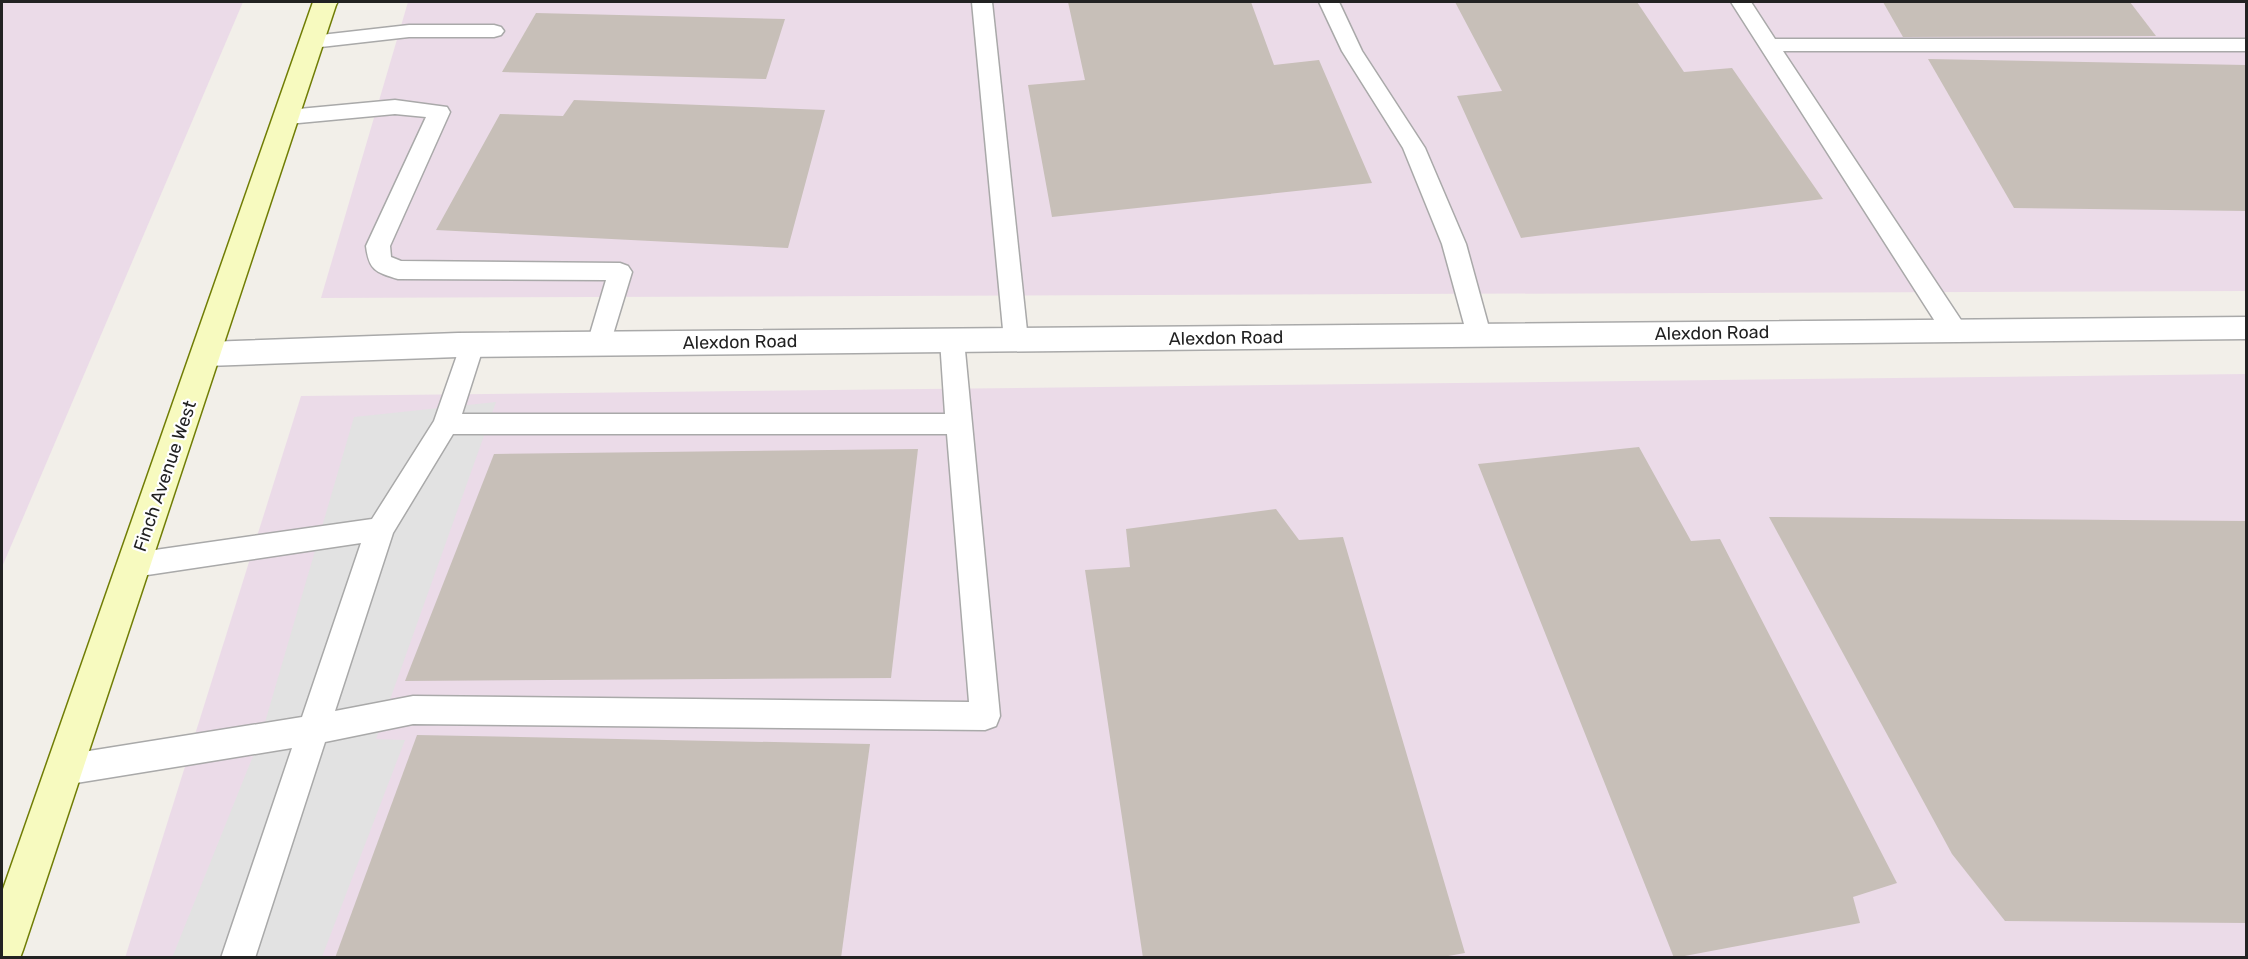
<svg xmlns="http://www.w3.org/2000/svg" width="2248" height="959" font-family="Rubik,sans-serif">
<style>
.industrial{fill:#ebdbe8}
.parking{fill:#e2e2e2}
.building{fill:#c7bfb8}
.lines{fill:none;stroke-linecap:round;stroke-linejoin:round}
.lane-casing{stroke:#a9a9a9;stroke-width:3}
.street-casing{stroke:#a9a9a9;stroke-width:3}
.secondary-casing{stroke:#707d05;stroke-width:3}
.lane{fill:#fff;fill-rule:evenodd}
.street{fill:#fff;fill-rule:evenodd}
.secondary{fill:#f7fabf;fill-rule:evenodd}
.labels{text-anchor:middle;stroke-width:4.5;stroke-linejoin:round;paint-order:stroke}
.street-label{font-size:18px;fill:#222;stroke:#fff}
</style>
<rect width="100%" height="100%" fill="#f2efe9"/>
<g class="industrial">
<path d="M2,2H243L2,567Z"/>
<path d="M408,2H2246V291L321,298Z"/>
<path d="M2246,374V957L125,958L301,396Z"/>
</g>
<path class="parking" d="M496,402L376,739L405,740L322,957L172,958L261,736L354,417Z"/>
<g class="building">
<path d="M1068,2H1251L1274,65L1319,60L1372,183L1052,217L1028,85L1085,80Z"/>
<path d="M1455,2H1637L1684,72L1732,68L1823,199L1521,238L1457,96L1502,91Z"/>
<path d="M1883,2H2130L2156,36L1903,37Z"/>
<path d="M536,13L785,19L766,79L502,72Z"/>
<path d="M1928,59L2246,65V211L2014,208Z"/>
<path d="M574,100L825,110L788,248L436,230L500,114L563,116Z"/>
<path d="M1639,447L1691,541L1720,539L1897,883L1853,897L1860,923L1674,958L1478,464Z"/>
<path d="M918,449L891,678L405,681L494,454Z"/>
<path d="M1276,509L1299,540L1343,537L1465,953L1437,958H1143L1085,570L1130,567L1126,529Z"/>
<path d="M1769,517L2246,521V923L2005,921L1952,854Z"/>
<path d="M417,735L870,744L841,958H335Z"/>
</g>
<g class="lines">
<g class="lane-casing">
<g id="lane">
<path d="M315,2H338L335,6H318Z"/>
<path d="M972,2H992L1028,340L1025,347L1016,349L1007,347L1004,340Z"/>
<path d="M1319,2H1339L1362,51L1425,148L1466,244L1491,335L1488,342L1479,344L1470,342L1467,335L1442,244L1403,148L1342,51Z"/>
<path d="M1731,2H1751L1775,39H2246V51H1783L1963,323L1966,330L1963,337L1954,339L1945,337Z"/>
<path d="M409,25H494L501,27L504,31L501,35L494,37H409L312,48L305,46L302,42L305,38L312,36Z"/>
<path d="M395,100L447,107L450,112L390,246L391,257L401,261L620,263L628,266L632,272L608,351L599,353L590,351L587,344L606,280L398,279C375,272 369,270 366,246L426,117L395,114L288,124L280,122L277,117L280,112L288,110Z"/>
<path d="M952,331L961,333L964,340L1000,716L996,726L985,730L413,724L325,742L255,958H221L292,748L64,785L53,781L48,770L53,759L64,755L302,717L361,543L134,577L124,574L120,565L124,556L134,553L372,519L434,421L463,338L472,336L481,338L484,345L462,414H945L940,340L943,333ZM453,434H947L969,702L413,696L335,711L393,533Z"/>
</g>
</g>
<g class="street-casing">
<path id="street" d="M2246,317V339L458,357L207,366L196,362L192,354L196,346L207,342L458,333Z"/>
</g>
<g class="secondary-casing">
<path id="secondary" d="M313,2H337L23,950L20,958H2V892Z"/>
</g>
<use href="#lane" class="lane"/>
<use href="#street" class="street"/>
<use href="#secondary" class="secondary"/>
</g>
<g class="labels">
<g class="street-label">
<text transform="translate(1712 333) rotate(-1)" y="6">Alexdon Road</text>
<text transform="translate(1226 338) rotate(-1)" y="6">Alexdon Road</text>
<text transform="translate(740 342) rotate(-1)" y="6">Alexdon Road</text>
<text transform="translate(165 476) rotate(-71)" y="6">Finch Avenue West</text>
</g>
</g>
<rect width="2248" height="959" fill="none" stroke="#222222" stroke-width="6"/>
</svg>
